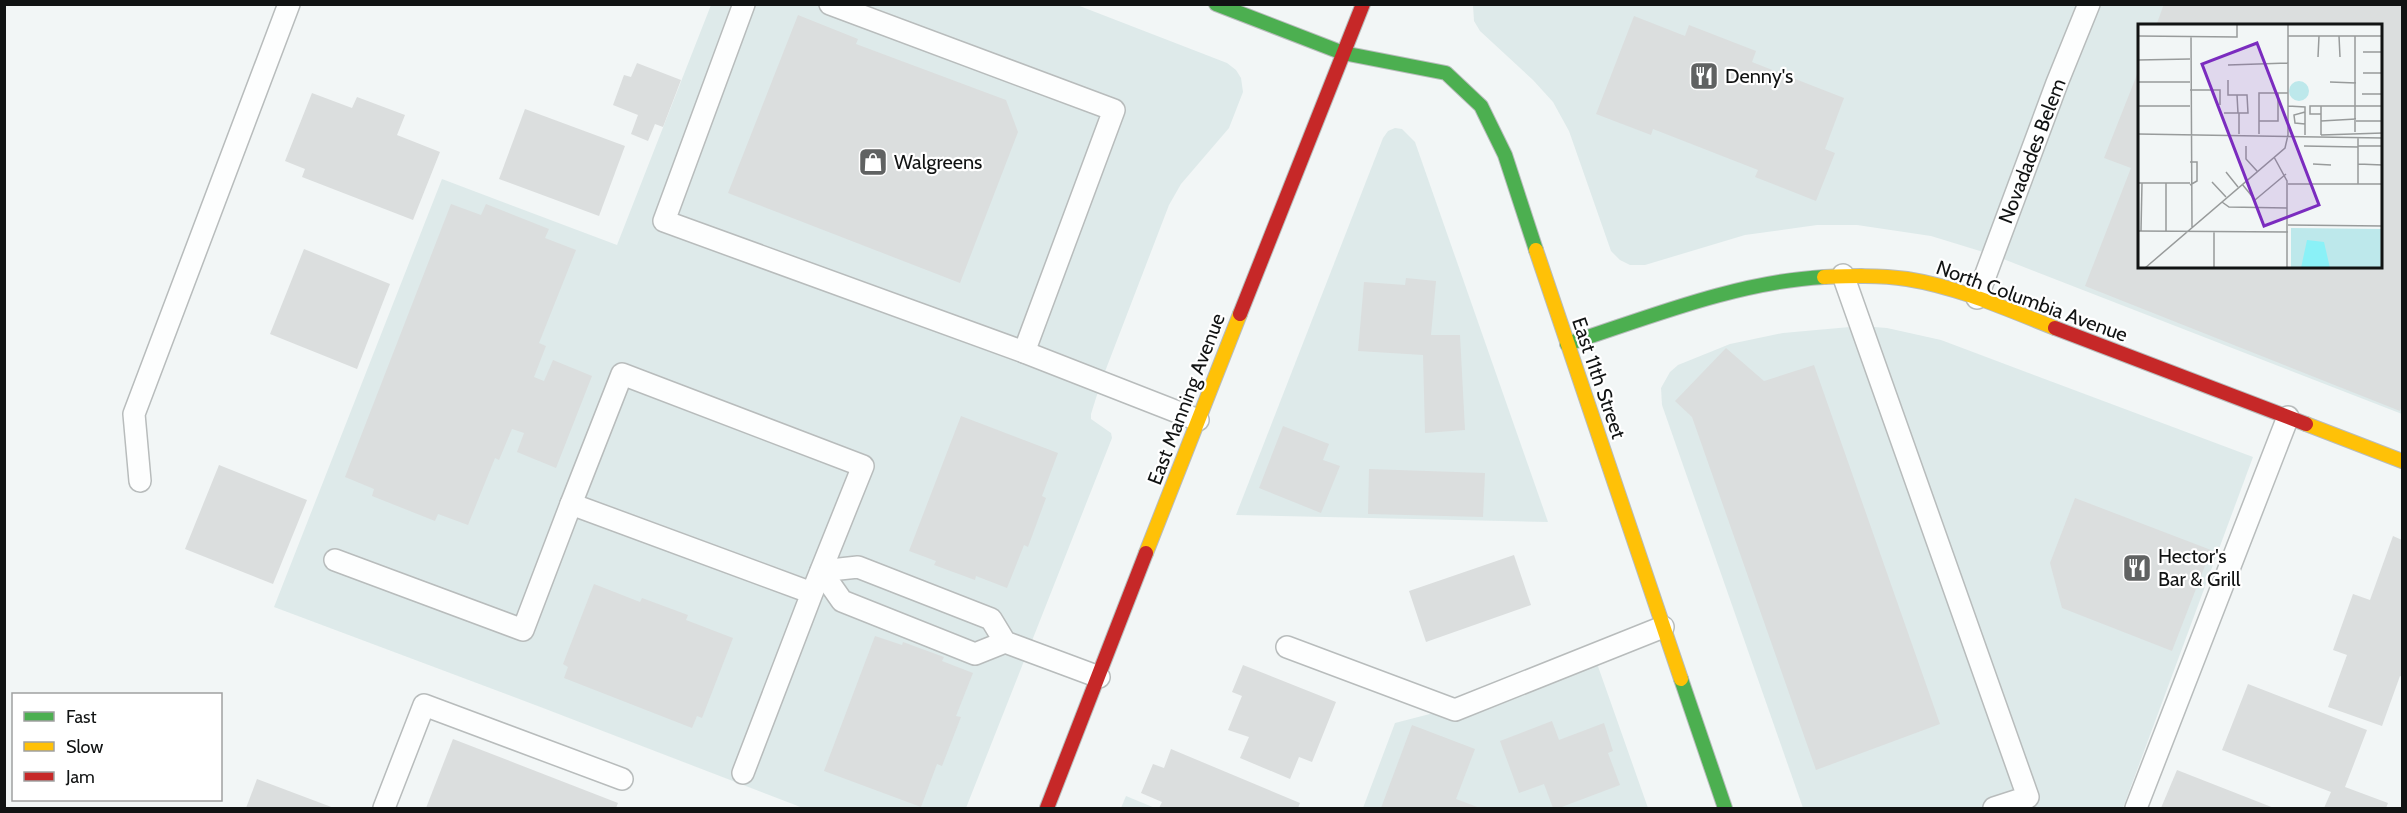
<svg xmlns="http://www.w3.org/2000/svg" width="2407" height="813" font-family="Cabin,sans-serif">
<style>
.built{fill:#deeaea;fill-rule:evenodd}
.building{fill:#dbdede}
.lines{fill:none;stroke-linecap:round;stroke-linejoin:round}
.lane-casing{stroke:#b8bcbc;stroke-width:24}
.fast-casing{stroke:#b8bcbc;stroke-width:16}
.slow-casing{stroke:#b8bcbc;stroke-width:16}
.jam-casing{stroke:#b8bcbc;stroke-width:16}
.lane{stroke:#fdfefe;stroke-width:21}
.fast{stroke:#4caf50;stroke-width:14}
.slow{stroke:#ffc107;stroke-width:14}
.jam{stroke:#c62828;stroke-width:14}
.labels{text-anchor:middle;stroke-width:4.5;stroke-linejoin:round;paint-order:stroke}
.poi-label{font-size:20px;fill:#111313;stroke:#fff;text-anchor:start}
.street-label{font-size:20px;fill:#111313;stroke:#fff}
.inset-road{fill:none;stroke:#989b9b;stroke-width:1.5}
.view{fill:#7b2cbf;fill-opacity:0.15;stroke:#7b2cbf;stroke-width:3}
.inset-edge{fill:none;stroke:#111313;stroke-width:3}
</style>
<rect width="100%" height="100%" fill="#f2f6f6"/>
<g class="built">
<path d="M711,5H1077L1227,63L1236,70L1241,78L1243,92L1229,128L1181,184L1169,205L1101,382L1091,414V419L1111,433L1112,438L966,808H803L543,708L274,607L442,179L617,245Z"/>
<path d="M1473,5H2402V414L1993,255L1931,236L1857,225H1817L1745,235L1645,265H1630L1620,260L1611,251L1569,131L1553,102L1533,80L1480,31L1474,21ZM2140,26H2382V267H2140Z"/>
<path d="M1395,128L1402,129L1415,142L1548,522L1236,515L1383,138L1388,131Z"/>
<path d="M1861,326L1887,328L1941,340L2253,457L2123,808H1803L1662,405L1661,388L1670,372L1678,365L1730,344L1783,333Z"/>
<path d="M1594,655L1648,808H1363L1395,723L1453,708Z"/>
<path d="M1126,796L1155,808H1121Z"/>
</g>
<g class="building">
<path d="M2164,4H2402V405L2400,411L2085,286L2131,168L2104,158L2140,67V267H2382V26H2156Z"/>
<path d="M798,15L858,39L856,44L1006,100L1018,132L960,283L728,193Z"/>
<path d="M1634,16L1685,36L1689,25L1756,51L1752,62L1844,98L1825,149L1835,153L1816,201L1755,177L1758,170L1653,129L1651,135L1596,114Z"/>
<path d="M637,63L681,80L663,127L655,124L648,141L631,134L638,115L613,105L624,75L631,77Z"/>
<path d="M312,93L352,108L357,97L405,115L397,135L440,152L413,220L302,177L305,169L285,161Z"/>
<path d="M525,109L625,146L599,216L499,179Z"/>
<path d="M451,204L481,215L486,204L549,229L545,238L576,250L539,343L546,346L534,377L544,381L553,360L592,376L556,468L517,452L524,433L512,429L499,460L495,458L468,525L438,514L435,521L372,496L374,489L345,477Z"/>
<path d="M304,249L390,284L357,369L270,334Z"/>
<path d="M1406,278L1436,281L1431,335H1460L1465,430L1425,433L1423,355L1358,351L1364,282L1405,285Z"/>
<path d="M1726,348L1764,381L1814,365L1940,724L1816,770L1692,417L1675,401Z"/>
<path d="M961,416L1058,453L1042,496L1046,498L1028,547L1024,545L1007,588L976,576L975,580L934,565L936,561L909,551Z"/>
<path d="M1283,426L1329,444L1323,460L1340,466L1321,513L1259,488Z"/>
<path d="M219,465L307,500L273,584L185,549Z"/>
<path d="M1369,469L1485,473L1483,517L1368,514Z"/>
<path d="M2075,498L2211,550L2172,651L2062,608L2050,563Z"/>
<path d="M2393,536L2402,540V677L2400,676L2382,726L2328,707L2347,655L2333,650L2353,594L2370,600Z"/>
<path d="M1514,555L1531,605L1426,642L1409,591Z"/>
<path d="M594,584L640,602L642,598L688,615L686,620L733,638L702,718L697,716L692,728L564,678L568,667L563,664Z"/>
<path d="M875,636L902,645L903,642L944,657L942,661L973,673L956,716L961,717L942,766L937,764L921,807L824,771Z"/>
<path d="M1243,665L1336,702L1312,762L1299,757L1290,779L1240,758L1249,737L1228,730L1242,696L1232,692Z"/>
<path d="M2248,684L2367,730L2345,787L2388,803L2386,808H2324L2331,792L2222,750Z"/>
<path d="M1552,721L1559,740L1604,723L1613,751L1608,753L1620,785L1559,808H1553L1544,784L1519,793L1500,741Z"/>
<path d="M1412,725L1475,749L1456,799L1480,808H1381Z"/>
<path d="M453,739L618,803L616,808H426Z"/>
<path d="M1171,749L1300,803L1298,808H1159L1162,802L1141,793L1153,764L1164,768Z"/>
<path d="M2177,770L2274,808H2161Z"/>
<path d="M257,779L334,808H246Z"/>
</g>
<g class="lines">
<g class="lane-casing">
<g id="lane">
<path d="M744,4L664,221L1024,352L1198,420"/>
<path d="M830,4L1114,110L1024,352"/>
<path d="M1843,275L2028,797L1994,808"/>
<path d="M1977,298L2057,83L2089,4"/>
<path d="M140,481L134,414L289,4"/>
<path d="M335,560L523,630L571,504"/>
<path d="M1005,642L975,654L842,601L821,571L858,567L991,619L1005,642L1099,677"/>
<path d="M1287,647L1455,710L1663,627"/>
<path d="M743,773L812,593L571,504L622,374L863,466L812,593"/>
<path d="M384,808L424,705L622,779"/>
<path d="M2136,808L2288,417"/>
</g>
</g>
<g class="fast-casing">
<g id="fast">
<path d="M1216,4L1343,53L1446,73L1481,106L1505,155L1536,250"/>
<path d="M1567,344C1650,317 1736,282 1824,277"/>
<path d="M1681,679L1725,808"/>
</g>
</g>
<g class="slow-casing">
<g id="slow">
<path d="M1536,250L1681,679"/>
<path d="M1824,277C1851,276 1879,275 1907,279C1958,287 2007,309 2055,328"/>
<path d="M2306,424L2402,461"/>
<path d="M1146,553L1240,314"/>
</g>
</g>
<g class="jam-casing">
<g id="jam">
<path d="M1240,314L1363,4"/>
<path d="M2055,328L2306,424"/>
<path d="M1047,808L1146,553"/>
</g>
</g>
<use href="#lane" class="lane"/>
<use href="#fast" class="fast"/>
<use href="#slow" class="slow"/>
<use href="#jam" class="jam"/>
</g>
<defs>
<g id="restaurant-square" transform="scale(1.5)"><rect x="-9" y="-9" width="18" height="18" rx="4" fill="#606262" stroke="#fff"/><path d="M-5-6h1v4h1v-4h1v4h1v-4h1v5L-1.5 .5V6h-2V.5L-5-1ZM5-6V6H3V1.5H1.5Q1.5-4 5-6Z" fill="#fff"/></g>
<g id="shop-square" transform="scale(1.5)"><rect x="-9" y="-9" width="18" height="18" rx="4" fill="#606262" stroke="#fff"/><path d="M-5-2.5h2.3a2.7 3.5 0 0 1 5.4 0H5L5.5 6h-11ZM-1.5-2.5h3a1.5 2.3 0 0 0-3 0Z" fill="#fff"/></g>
</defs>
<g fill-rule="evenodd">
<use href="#restaurant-square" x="1704" y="76"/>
<use href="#shop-square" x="873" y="162"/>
<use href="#restaurant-square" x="2137" y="568"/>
</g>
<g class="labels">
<g class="poi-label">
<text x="1725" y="83">Denny's</text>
<text x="894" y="169">Walgreens</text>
<text x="2158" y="563">Hector's<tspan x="2158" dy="23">Bar &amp; Grill</tspan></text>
</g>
<g class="street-label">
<text transform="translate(2032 151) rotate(-69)" y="7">Novadades Belem</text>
<text transform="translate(2032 301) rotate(20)" y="7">North Columbia Avenue</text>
<text transform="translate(1599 378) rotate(71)" y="7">East 11th Street</text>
<text transform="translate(1186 399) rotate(-69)" y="7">East Manning Avenue</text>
</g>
</g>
<g transform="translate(2138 24)">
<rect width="244" height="244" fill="#f2f6f6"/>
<path d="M151 67a10 10 0 1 1 20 0a10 10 0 1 1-20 0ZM153,204L244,205V244H153Z" fill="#bde8eb"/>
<path d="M169,216L186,218L192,244H163Z" fill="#8af1f7"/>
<path class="inset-road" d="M0,12L99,13V0M53,12L54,203M150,12H245M201,12L202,33M217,12V108M225,28H245M180,33L181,12M0,36L52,35M90,41L150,39M225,49H245M90,56V71H99M0,58H52M192,58L218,59M52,66H82V81M224,70H245M0,82H52M150,82L167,83V111M86,89H100L99,71H109L110,89H100M183,90H172V82H183M121,97H140V69M183,97L218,95M218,97H245M167,100L157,99L156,91L167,88M101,103V89V110M0,110L245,114M121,110V69H150M150,111V0M183,111V82H245M183,111L245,109M108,122V135L119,147M166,122L220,123M220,122H245M136,133L149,157V244M52,138H59V157L52,161M175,140L193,141M220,140L245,141M88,148L100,163M74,158L88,173M0,159H52M28,159V207M104,160L117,176L148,150M150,160H245M220,160V114M84,178L91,183L149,184M150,201L245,202M0,207L150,208M3,207L4,159M7,244L147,124L150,111M76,244V208"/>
<path class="view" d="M119,19L181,181L126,202L64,40Z"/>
<rect width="244" height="244" class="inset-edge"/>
</g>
<rect width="2407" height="813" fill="none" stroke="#111313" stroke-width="12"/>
<rect x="12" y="693" width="210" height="108" fill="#ffffff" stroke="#a0a1a1" stroke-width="1.5"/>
<rect x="24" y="712" width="30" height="9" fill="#4caf50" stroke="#a0a1a1" stroke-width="1.5"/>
<text x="66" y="723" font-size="18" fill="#111313">Fast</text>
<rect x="24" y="742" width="30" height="9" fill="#ffc107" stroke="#a0a1a1" stroke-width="1.5"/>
<text x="66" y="753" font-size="18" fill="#111313">Slow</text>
<rect x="24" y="772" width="30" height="9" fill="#c62828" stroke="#a0a1a1" stroke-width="1.5"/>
<text x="66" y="783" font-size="18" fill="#111313">Jam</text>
</svg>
